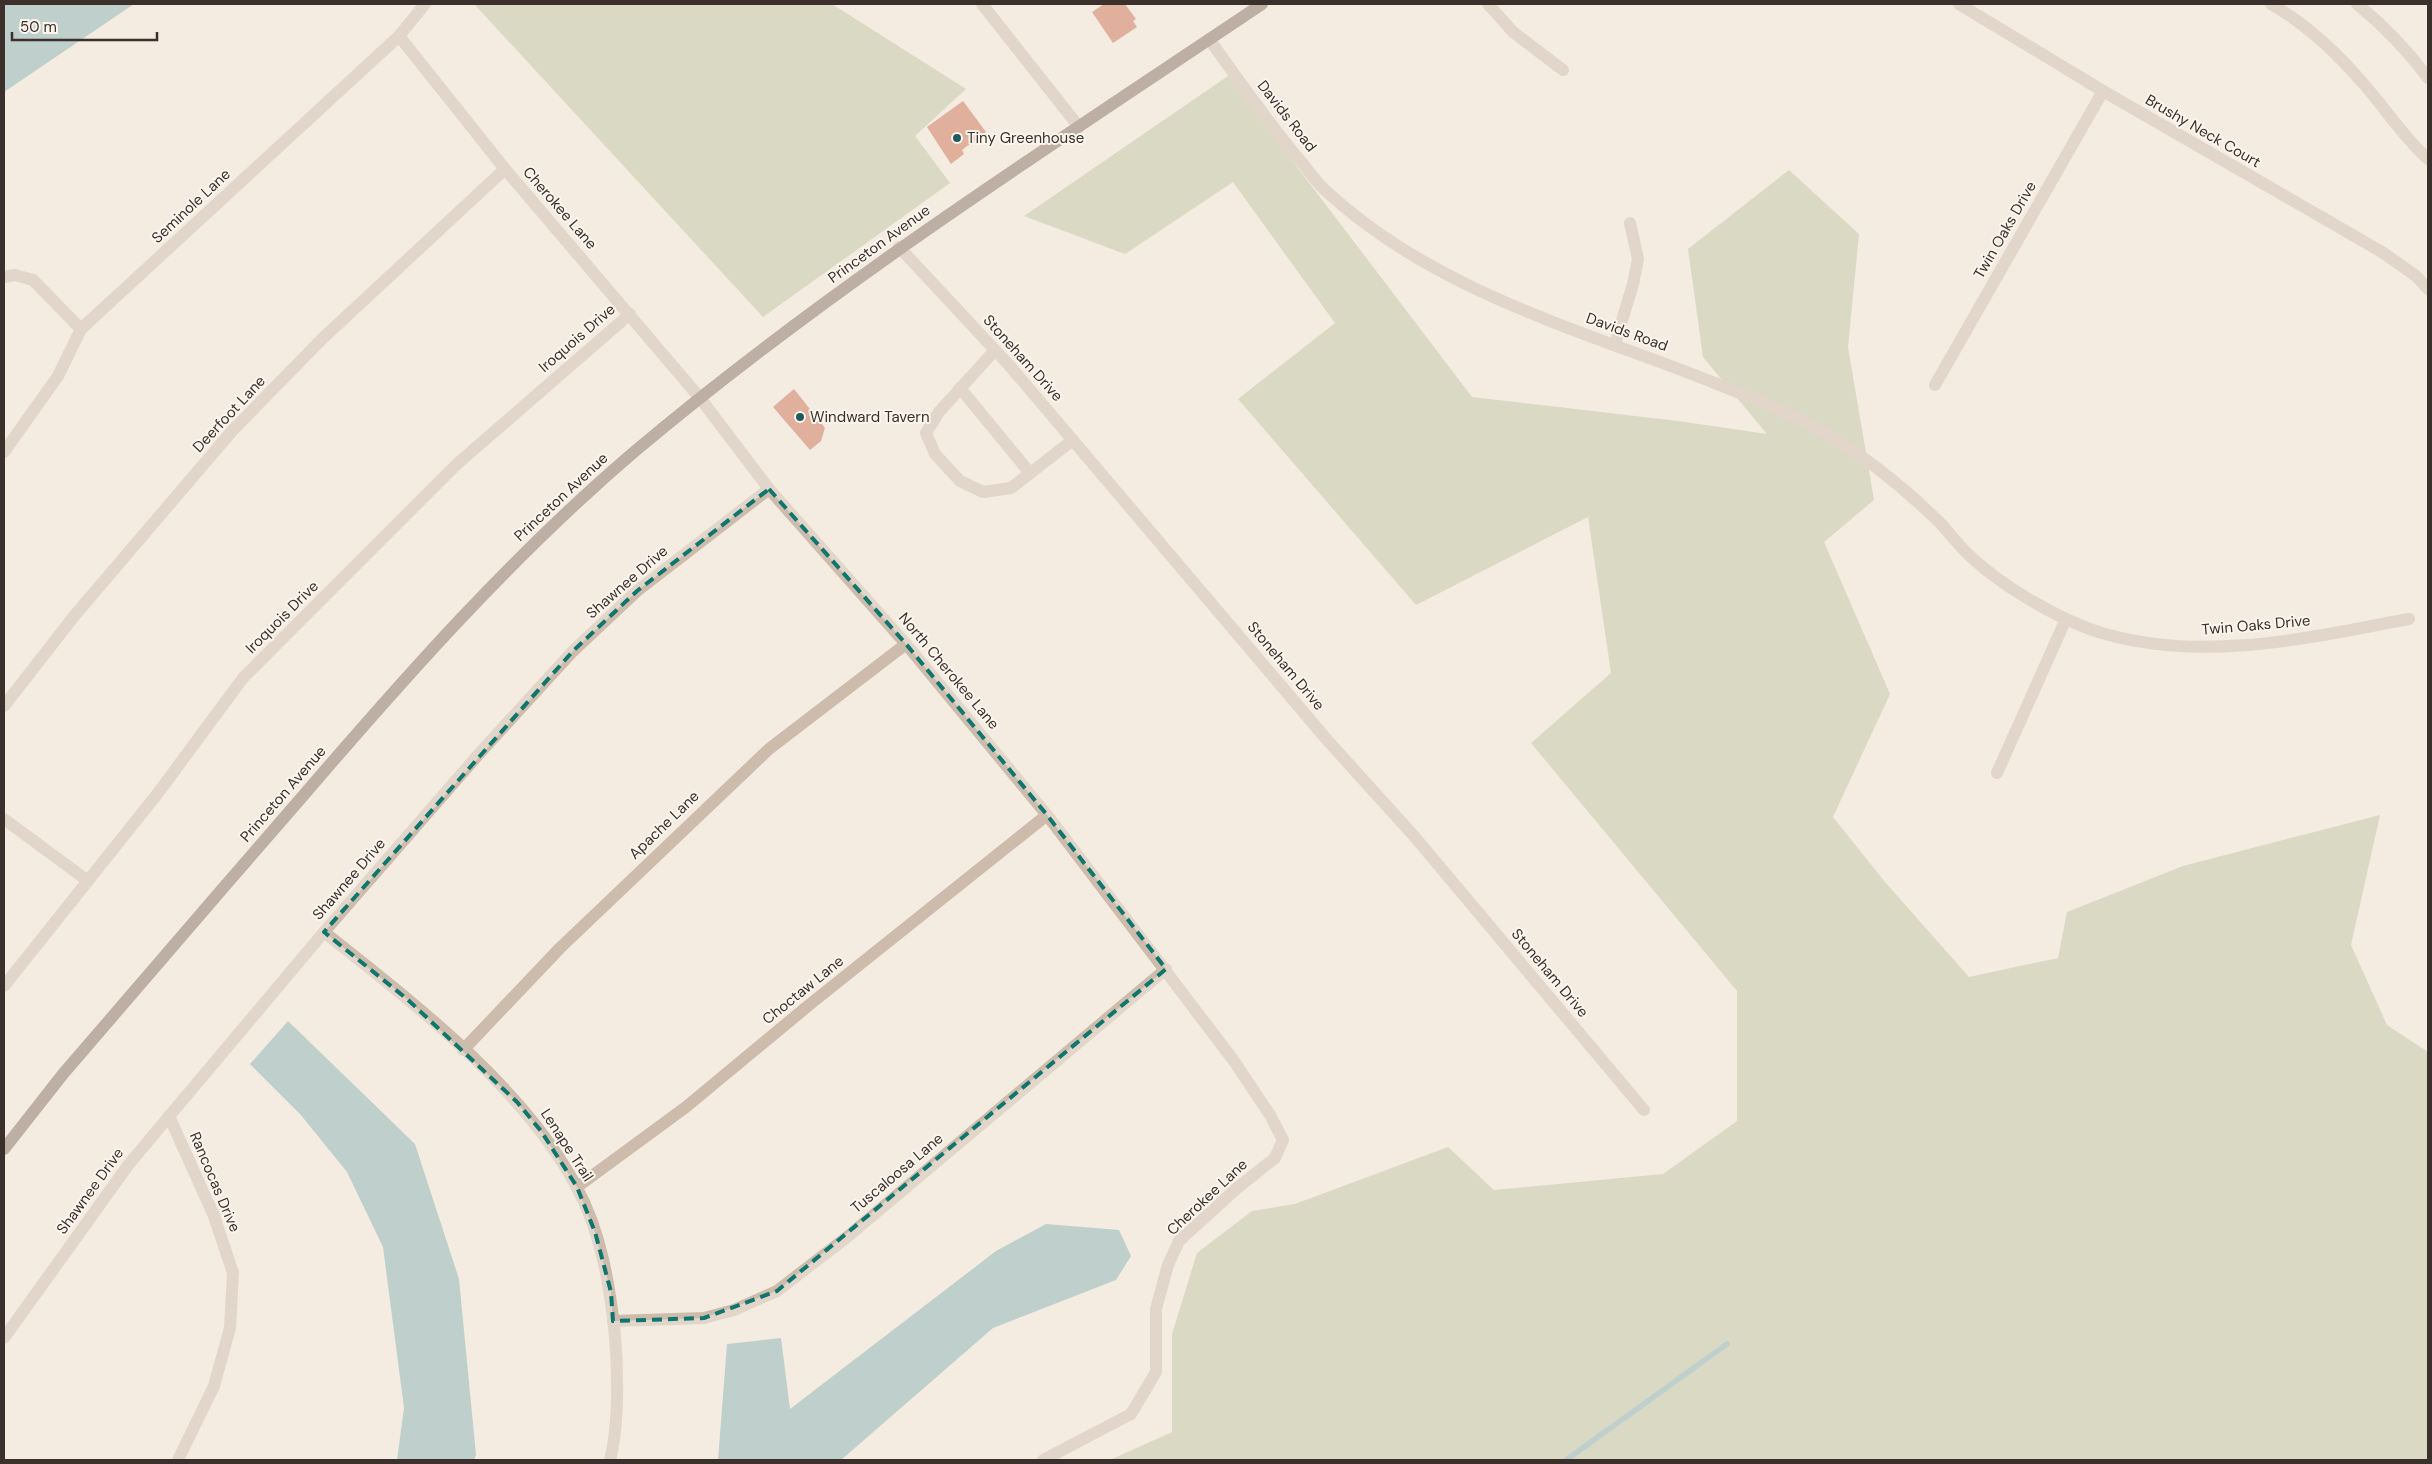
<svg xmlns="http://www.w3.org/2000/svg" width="2432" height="1464" font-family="'DM Sans',sans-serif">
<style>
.green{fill:#b8c4a0}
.water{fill:#7fb0b2}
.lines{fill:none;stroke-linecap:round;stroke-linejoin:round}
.stream{stroke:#7fb0b2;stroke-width:5.5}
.building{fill:#c8694b}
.minor{stroke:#cdbbac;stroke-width:12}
.major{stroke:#7d675c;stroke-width:12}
.marked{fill:none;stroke:#0f766e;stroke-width:4;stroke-dasharray:10 6;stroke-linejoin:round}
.poi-dot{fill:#1f5a5e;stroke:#fbf5ee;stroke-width:2}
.labels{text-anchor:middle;stroke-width:4;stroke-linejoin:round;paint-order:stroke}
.street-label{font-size:15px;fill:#3b302b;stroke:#fbf5ee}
.poi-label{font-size:15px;fill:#3b302b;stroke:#fbf5ee;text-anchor:start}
</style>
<rect width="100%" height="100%" fill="#f4ebe1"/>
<g class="green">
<path d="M474,4H832L966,89L915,136L950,183L763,317Z"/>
<path d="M1228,76L1472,397L1678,421L1767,434L1703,357L1688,249L1789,170L1859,234L1848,347L1874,500L1824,542L1890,694L1833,817L1885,882L1969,977L2058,958L2067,912L2183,866L2380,815L2351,945L2387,1025L2428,1052V1460H1110L1172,1432V1334L1197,1253L1252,1211L1295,1204L1448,1147L1494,1190L1663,1174L1737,1121V991L1531,743L1611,673L1588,517L1416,605L1238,399L1335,323L1233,182L1125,254L1024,216Z"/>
</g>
<g class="water">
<path d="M4,4H134L4,92Z"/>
<path d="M288,1021L415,1144L459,1279L476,1455L474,1460H397L404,1408L383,1247L347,1172L300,1114L250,1064Z"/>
<path d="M1046,1224L1119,1230L1131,1256L1116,1280L993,1328L841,1460H718L727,1344L781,1338L790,1409L996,1251Z"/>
</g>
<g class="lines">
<path class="stream" d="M1566,1460L1727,1344"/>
</g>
<g class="building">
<path d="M1104,4H1125L1136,19L1133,21L1137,27L1113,43L1092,12Z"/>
<path d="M963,101L986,132L962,150L964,154L951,164L927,127Z"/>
<path d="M794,389L825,428L821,441L810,450L773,407Z"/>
</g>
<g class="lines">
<g class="minor">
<path d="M982,4L1079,127"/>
<path d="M1488,4L1513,32L1563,70"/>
<path d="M1959,4L2103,91L2382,252L2416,276L2428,289"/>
<path d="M2271,4C2306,24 2334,50 2361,81C2384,106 2402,136 2428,159"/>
<path d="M2357,4C2383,25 2408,51 2428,78"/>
<path d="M399,36L505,169L700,398L769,489L906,644L1047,815L1234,1061L1270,1115L1283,1140L1275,1158L1236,1189L1179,1241L1168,1265L1156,1309V1372L1131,1414L1043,1460"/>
<path d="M1209,39C1238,79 1266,120 1298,158C1307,168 1315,181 1325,190C1430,288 1571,327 1702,378C1745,395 1790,412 1830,436C1868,459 1904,488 1936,519C1946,528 1954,540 1964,550C1997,584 2063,623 2109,635C2209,662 2311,637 2409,619"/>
<path d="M899,247L1009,365L1328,741L1414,836L1644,1110"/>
<path d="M4,277L15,275L33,280L81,329"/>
<path d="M1615,344L1633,284L1638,259L1630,223"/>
<path d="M995,350L939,412L926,433L935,454L960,481L983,492L1011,488L1073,440"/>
<path d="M1935,385L2103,91"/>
<path d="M960,388L1030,473"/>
<path d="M4,452L58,376L81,329L399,36L425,4"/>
<path d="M4,706L75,615L232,431L323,338L505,169"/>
<path d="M1997,773L2066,619"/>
<path d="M4,819L88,881"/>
<path d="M324,932C413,1003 522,1085 576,1186C601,1231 610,1286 615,1336C618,1372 619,1425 610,1460"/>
<path d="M4,986L158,793L243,678L457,464L630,314"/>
<path d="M463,1050L560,948L769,749L906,644"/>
<path d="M169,1116L214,1216L233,1273L230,1328L214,1386L178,1460"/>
<path d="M577,1187L686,1107L809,1005L1047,815"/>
<path d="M613,1321L704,1318L734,1310L777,1291L846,1238L1166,969"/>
<path d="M4,1338L129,1164L324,932L478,755L573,651L637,591L769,489"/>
</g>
<path class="major" d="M4,1149L63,1074C143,981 222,889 302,797C406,676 512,556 634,452C831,286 1049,147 1262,4"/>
</g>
<path d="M0 0H2432V1464H0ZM769,489L906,644L1047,815L1166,969L777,1291L704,1318L613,1321L611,1292L595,1232L577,1187L541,1131L517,1102L407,999L324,932L573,651L637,591Z" fill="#f4ebe1" fill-opacity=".55" fill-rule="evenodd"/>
<path class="marked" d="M769,489L906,644L1047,815L1166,969L777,1291L704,1318L613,1321L611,1292L595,1232L577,1187L541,1131L517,1102L407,999L324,932L573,651L637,591Z"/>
<g class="poi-dot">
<circle cx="957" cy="138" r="5"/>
<circle cx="800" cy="417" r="5"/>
</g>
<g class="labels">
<g class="street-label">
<text transform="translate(1287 116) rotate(52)" y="5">Davids Road</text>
<text transform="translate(2203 131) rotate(30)" y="5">Brushy Neck Court</text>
<text transform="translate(191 206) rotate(-43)" y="5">Seminole Lane</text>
<text transform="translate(560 208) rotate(49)" y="5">Cherokee Lane</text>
<text transform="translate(2005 230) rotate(-60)" y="5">Twin Oaks Drive</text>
<text transform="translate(879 244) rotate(-36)" y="5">Princeton Avenue</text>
<text transform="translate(1627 332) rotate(20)" y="5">Davids Road</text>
<text transform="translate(577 338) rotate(-41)" y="5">Iroquois Drive</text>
<text transform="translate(1023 358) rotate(48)" y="5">Stoneham Drive</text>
<text transform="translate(229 414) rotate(-47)" y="5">Deerfoot Lane</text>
<text transform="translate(561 497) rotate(-43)" y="5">Princeton Avenue</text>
<text transform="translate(627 582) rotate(-41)" y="5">Shawnee Drive</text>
<text transform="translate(282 617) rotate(-45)" y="5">Iroquois Drive</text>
<text transform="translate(2256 625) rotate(-5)" y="5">Twin Oaks Drive</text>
<text transform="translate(1286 666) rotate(50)" y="5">Stoneham Drive</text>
<text transform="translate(949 671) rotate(50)" y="5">North Cherokee Lane</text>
<text transform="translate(283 794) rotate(-49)" y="5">Princeton Avenue</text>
<text transform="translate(664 825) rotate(-44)" y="5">Apache Lane</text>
<text transform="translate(349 879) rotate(-49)" y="5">Shawnee Drive</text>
<text transform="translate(1550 973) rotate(50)" y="5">Stoneham Drive</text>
<text transform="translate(803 990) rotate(-39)" y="5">Choctaw Lane</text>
<text transform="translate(567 1145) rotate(57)" y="5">Lenape Trail</text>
<text transform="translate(897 1173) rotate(-40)" y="5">Tuscaloosa Lane</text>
<text transform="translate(215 1182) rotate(67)" y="5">Rancocas Drive</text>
<text transform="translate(90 1191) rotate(-54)" y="5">Shawnee Drive</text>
<text transform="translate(1207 1197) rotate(-43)" y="5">Cherokee Lane</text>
</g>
<g class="poi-label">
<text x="967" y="143">Tiny Greenhouse</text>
<text x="810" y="422">Windward Tavern</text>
</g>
</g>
<rect width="2432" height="1464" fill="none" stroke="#3b302b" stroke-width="10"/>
<path d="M12 32v8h145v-8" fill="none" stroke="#3b302b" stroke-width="2.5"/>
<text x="20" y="32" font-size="15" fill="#3b302b" stroke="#fbf5ee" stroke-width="4" paint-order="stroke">50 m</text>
</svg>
